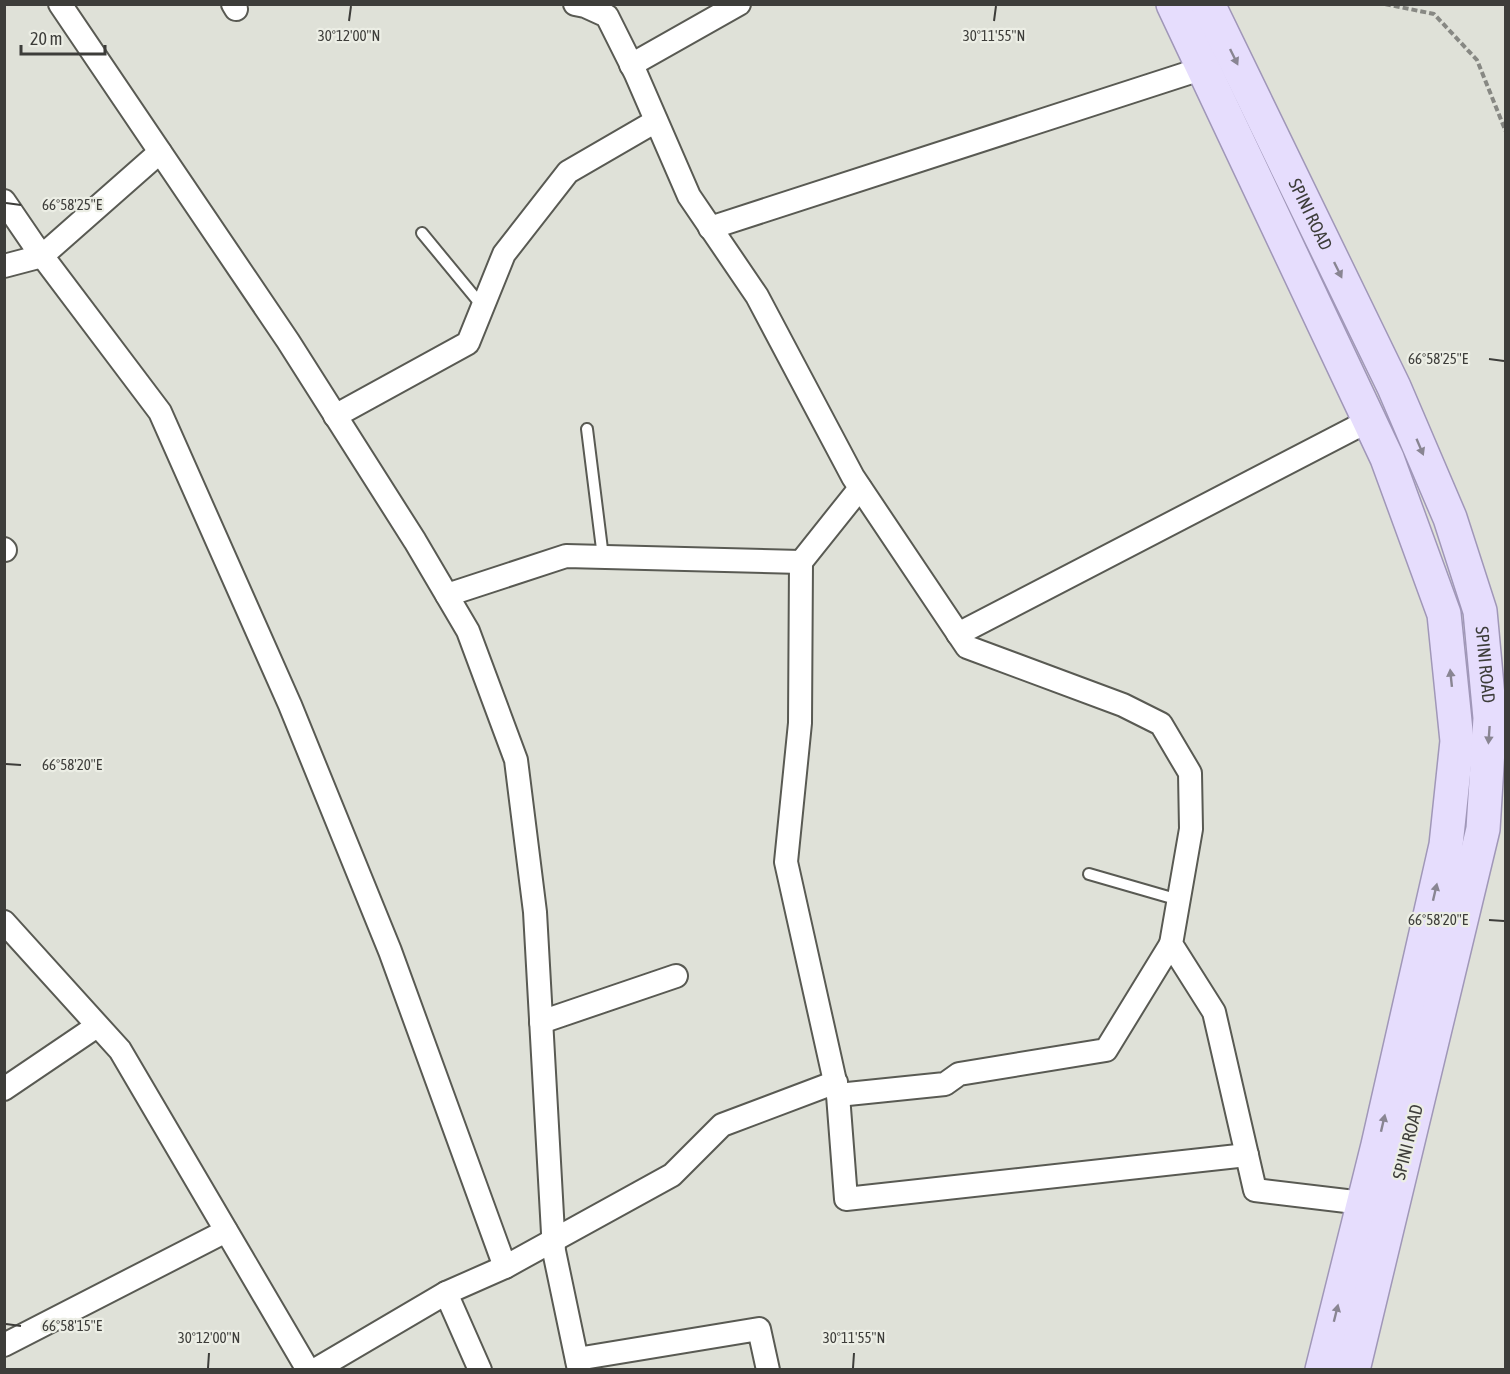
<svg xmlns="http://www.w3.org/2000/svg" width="1510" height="1374" font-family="'Asap Condensed',sans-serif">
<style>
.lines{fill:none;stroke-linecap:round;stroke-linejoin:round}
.service-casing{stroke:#595a53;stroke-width:14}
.minor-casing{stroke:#595a53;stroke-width:26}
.primary-casing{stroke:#a097b8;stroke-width:36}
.path{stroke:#878883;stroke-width:4;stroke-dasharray:6 3;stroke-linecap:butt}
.service{stroke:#fff;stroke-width:10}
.minor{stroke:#fff;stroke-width:22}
.primary{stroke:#e6ddfd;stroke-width:33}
.oneway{fill:#898592}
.ticks{fill:none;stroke:#3d3d3a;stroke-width:2}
.labels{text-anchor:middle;stroke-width:4.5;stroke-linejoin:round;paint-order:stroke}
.street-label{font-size:18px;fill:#3d3d3a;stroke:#eceee5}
.ticks-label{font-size:15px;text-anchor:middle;fill:#3d3d3a;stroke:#eceee5;stroke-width:4.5;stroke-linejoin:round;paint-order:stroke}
</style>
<rect width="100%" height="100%" fill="#dfe1d8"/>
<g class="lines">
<g class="service-casing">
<g id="service">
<path d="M422,233L483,307"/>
<path d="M587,429L603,557"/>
<path d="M1089,874L1179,900"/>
</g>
</g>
<g class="minor-casing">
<g id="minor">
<path d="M60,4L288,341L415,541L468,631L516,760L535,912L554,1251L579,1370"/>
<path d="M233,4L236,9"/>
<path d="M575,4L585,6L607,16L636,74L689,196L757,296L853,477L967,647L1123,705L1161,724L1190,773L1191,829L1171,944L1214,1012L1255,1190L1363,1203"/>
<path d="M631,65L739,4"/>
<path d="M4,201L34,245L160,412L290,705L390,951L505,1267"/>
<path d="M710,228L1204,68"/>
<path d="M4,266L42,256L160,152"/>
<path d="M335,416L468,343L504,254L568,172L656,121"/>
<path d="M860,488L801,562L800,723L786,862L838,1095L846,1199L1247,1155"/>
<path d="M4,549L5,550"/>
<path d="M447,595L566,556L801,562"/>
<path d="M958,634L1370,420"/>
<path d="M4,922L120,1050L308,1370"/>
<path d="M541,1022L676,976"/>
<path d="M4,1089L97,1026"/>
<path d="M838,1095L945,1084L959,1074L1106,1050L1171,944"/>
<path d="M446,1293L480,1370"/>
<path d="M4,1345L226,1231"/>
<path d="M577,1359L759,1329L768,1370"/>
<path d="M315,1370L446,1293L505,1267L672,1175L722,1125L836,1082"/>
</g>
</g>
<g class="primary-casing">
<g id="primary">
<path d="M1173,4L1387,458L1444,614L1457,741L1446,845L1378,1145L1322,1370"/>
<path id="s1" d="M1208,4L1394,387L1450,518L1480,611L1490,718L1483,829L1353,1370"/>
</g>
</g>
<path class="path" d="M1385,4L1434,14L1477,60L1506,132"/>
<use href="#service" class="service"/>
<use href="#minor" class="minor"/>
<use href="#primary" class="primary"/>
</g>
<defs><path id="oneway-solid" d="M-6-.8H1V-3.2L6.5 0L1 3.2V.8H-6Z" transform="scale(1.5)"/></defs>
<g class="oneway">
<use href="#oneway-solid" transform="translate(1234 57) rotate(64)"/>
<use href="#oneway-solid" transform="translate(1338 270) rotate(64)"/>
<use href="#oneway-solid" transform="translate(1420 447) rotate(67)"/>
<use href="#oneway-solid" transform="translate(1451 678) rotate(-96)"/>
<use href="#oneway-solid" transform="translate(1489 735) rotate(94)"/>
<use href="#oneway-solid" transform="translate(1435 892) rotate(-77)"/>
<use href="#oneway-solid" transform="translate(1383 1123) rotate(-77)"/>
<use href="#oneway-solid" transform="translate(1336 1313) rotate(-76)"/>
</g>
<path class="ticks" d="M349,21L351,6M994,21L996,6M6,203L21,205M1489,359L1504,361M6,764L21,765M1489,920L1504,921M6,1324L21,1326M208,1368L209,1353M853,1368L854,1353"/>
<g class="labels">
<g class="street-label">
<text dy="6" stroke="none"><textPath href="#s1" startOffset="234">SPINI ROAD</textPath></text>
<text dy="6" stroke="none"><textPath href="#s1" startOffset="720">SPINI ROAD</textPath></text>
<text transform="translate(1408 1142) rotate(-76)" y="6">SPINI ROAD</text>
</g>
</g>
<g class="ticks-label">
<text x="349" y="41">30°12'00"N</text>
<text x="994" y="41">30°11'55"N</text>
<text x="72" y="210">66°58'25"E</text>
<text x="1438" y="364">66°58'25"E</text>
<text x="72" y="770">66°58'20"E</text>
<text x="1438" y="925">66°58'20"E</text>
<text x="72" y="1331">66°58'15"E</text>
<text x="209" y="1343">30°12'00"N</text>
<text x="854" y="1343">30°11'55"N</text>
</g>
<rect width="1510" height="1374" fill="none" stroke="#3d3d3a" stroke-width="12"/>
<path d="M21 45v9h84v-9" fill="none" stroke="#3d3d3a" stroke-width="3"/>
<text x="30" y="45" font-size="18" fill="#3d3d3a" stroke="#eceee5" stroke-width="4.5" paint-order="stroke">20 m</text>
</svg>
